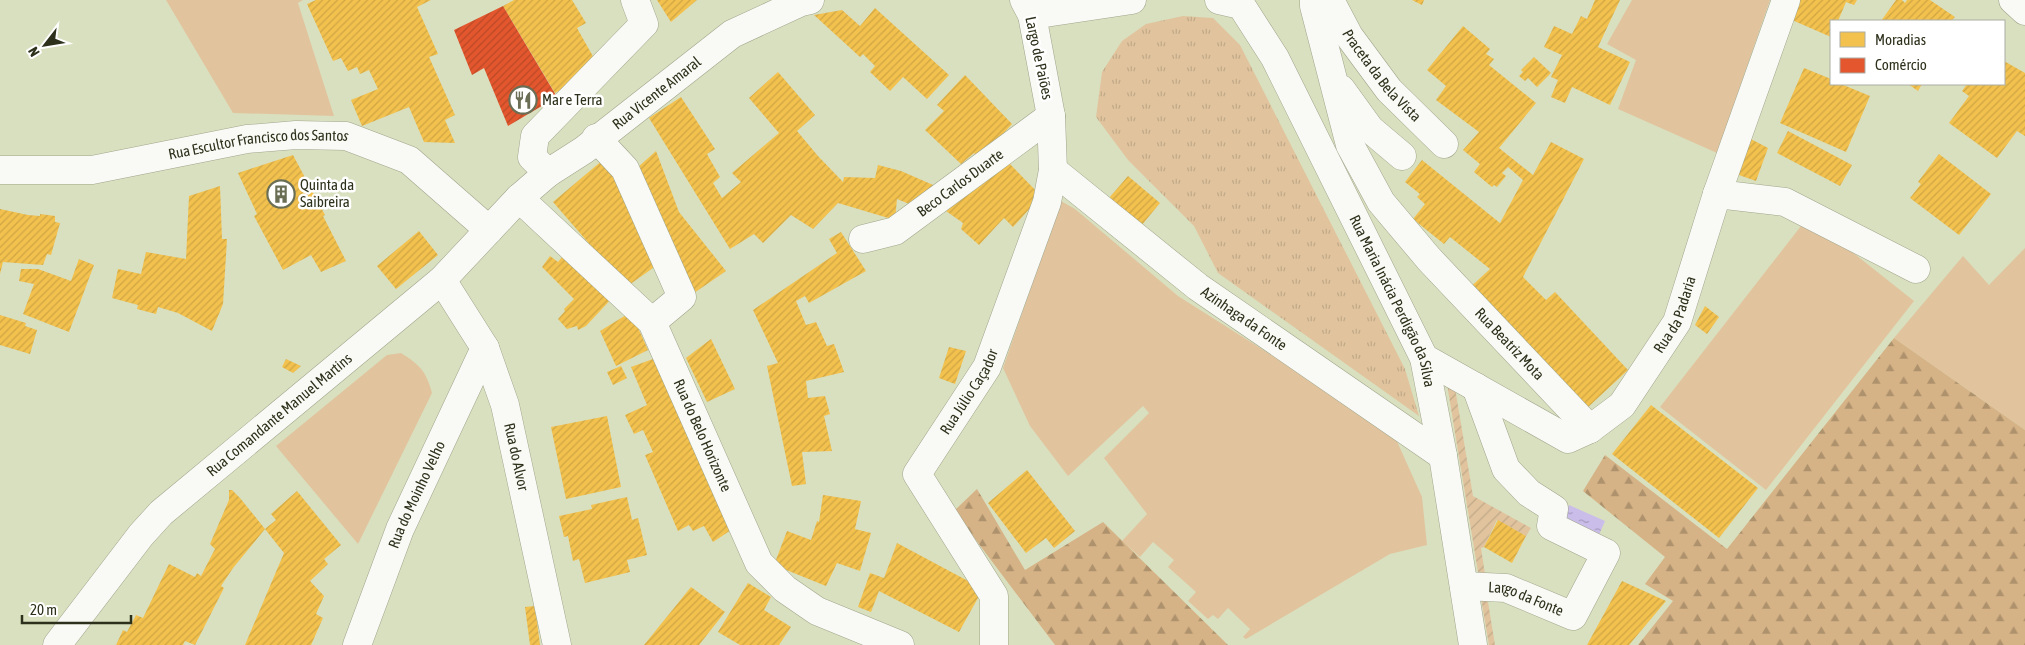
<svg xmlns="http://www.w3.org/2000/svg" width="2025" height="645" font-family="'Asap Condensed',sans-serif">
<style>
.grass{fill:#e1c49e}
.forest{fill:url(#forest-firs)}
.park{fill:url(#park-tufts)}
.garden{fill:url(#garden-furrows)}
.water{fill:url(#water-ripples)}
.homes{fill:url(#homes-hatch)}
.shops{fill:url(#shops-hatch)}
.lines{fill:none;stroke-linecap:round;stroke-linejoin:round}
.minor-casing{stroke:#a0a58c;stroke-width:29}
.minor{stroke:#f9faf5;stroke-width:28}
.labels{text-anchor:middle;stroke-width:5;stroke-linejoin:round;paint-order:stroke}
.street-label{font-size:15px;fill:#2d311b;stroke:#fff}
.poi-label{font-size:15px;fill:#2d311b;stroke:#fff;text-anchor:start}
</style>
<defs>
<pattern id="forest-firs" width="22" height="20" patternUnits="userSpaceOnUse" patternTransform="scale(1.25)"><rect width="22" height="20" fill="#d6b386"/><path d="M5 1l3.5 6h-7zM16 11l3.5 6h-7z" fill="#ae926d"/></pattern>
<pattern id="park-tufts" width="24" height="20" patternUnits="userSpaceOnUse" patternTransform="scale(1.25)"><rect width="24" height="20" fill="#e1c49e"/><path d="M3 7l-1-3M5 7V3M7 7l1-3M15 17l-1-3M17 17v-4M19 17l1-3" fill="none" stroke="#c1a988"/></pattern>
<pattern id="garden-furrows" width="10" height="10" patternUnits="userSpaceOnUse" patternTransform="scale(1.25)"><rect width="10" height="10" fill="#e1c49e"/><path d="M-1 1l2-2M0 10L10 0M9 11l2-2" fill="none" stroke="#c1a988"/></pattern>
<pattern id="water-ripples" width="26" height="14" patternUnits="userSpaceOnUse" patternTransform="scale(1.25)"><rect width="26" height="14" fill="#cbbdea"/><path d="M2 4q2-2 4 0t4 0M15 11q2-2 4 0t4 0" fill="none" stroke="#a59abd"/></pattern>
<pattern id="homes-hatch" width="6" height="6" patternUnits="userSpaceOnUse" patternTransform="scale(1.25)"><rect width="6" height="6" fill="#f2c14e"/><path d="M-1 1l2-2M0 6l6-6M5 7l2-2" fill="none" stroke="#d0a644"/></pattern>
<pattern id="shops-hatch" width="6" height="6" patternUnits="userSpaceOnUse" patternTransform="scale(1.25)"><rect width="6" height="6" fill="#e4572e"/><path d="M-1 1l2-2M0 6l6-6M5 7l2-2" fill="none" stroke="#b94926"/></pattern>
</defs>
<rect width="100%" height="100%" fill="#d9e0bf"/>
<g class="grass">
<path d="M166,0H303L298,3L334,116L233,113Z"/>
<path d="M1632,0H1770L1717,153L1618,109L1636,60L1607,44Z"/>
<path d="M1061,201L1075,209L1178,296L1350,405L1395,437L1422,497L1427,545L1390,554L1246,639L1243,637L1250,629L1228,608L1218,619L1213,615L1208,619L1188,601L1196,592L1168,567L1174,560L1153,542L1140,557L1122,541L1147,514L1104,458L1149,413L1143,406L1068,476L1030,426L1003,368Z"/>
<path d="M1808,217L1914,301L1766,490L1660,407Z"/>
<path d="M2025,248V430L1894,338L1963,256L1989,285Z"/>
<path d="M401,353C420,365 426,371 432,393L358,544L276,446L387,355Z"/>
</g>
<g class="forest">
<path d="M1894,338L2025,430V645H1638L1673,601L1645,584L1665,557L1583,491L1605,455L1727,549Z"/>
<path d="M977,489L1025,570L1103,522L1228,645H1055L954,511Z"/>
</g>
<path class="park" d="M1183,16L1213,18L1240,45L1405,369L1419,416L1218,273L1194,226L1128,160L1096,117L1102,72L1122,41L1146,24Z"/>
<g class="garden">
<path d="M1446,378L1454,382L1473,496L1531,528L1526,536L1497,520L1484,547L1481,548L1485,574L1479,578Z"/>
<path d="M1481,598L1488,602L1495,645H1489Z"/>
</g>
<path class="water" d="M1569,505L1605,521L1598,537L1562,522Z"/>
<g class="homes">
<path d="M316,0H431L417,7L438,54L429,57L455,115L445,120L455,143L424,142L409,107L362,126L351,100L378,89L369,70L360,74L357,67L348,71L341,58L333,61L307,4Z"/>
<path d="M514,0H572L586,23L577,28L599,67L555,93L503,6Z"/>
<path d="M657,0H697L671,22Z"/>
<path d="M1412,0H1424L1422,5Z"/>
<path d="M1595,0H1620L1598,47L1630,62L1610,105L1572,87L1565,103L1551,97L1558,80L1551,77L1562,55L1544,47L1554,26L1572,34L1581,16L1587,19Z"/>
<path d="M1800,0H1857L1854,5L1846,2L1838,21H1831V37L1792,20Z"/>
<path d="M1896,0H1902L1905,3L1907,0H1930L1955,17L1951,21H1881Z"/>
<path d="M875,8L949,75L927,99L903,77L890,91L870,72L875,66L863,54L860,57L814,15L842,10L860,26Z"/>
<path d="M1463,26L1490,49L1486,54L1494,59L1489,65L1536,103L1499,148L1533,175L1551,142L1584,159L1523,277L1546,300L1555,292L1628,370L1586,409L1466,291L1490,269L1450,237L1444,244L1413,219L1425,204L1417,197L1420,194L1405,182L1422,160L1500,223L1523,180L1508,167L1502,173L1506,176L1497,187L1494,185L1492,187L1474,172L1480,164L1463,150L1479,132L1436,100L1446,86L1427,70Z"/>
<path d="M1534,57L1551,73L1537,87L1528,78L1525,81L1519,76L1523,72L1521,70Z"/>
<path d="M2004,61L2025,73V136L2017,131L1997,158L1949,123L1969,96L1962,91L1967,84H2004Z"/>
<path d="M1804,68L1831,79V84H1841L1870,96L1846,152L1780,123Z"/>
<path d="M778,72L815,115L797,131L818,156L843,182L844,177L875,178L878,165L901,171L940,188L924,210L897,199L895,220L838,203L813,229L791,215L763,243L754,234L730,249L649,118L681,97L715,149L707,154L720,177L713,183L722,198L741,182L732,173L779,133L749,98Z"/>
<path d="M965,75L1012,124L980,159L974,153L961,164L925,130L944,111L937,105Z"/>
<path d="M1908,84H1922L1918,91Z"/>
<path d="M1788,131L1852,165L1840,186L1777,153Z"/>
<path d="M1749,138L1768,148L1756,181L1736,174Z"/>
<path d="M656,151L679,212L726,271L694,293L637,168Z"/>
<path d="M1939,154L1991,194L1959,235L1910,198L1921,184L1918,182Z"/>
<path d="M293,155L325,215L323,216L346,261L321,272L311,255L283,270L254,216L257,214L238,173Z"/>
<path d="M604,159L658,259L653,268L629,285L605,262L553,202Z"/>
<path d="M1008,162L1041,196L1013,227L1004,218L979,245L961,229L963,223L946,211Z"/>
<path d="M1128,176L1160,203L1141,226L1109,198Z"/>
<path d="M220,186L222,239H227L223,304L212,331L178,313L158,307L156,314L137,309L138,305L112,298L118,269L141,274L146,252L186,259L189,196Z"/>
<path d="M0,209L28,215L40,216V214L55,216V222L60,223L51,255L47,254L43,265L3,262L0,274Z"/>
<path d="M419,231L438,255L396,289L377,266Z"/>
<path d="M841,232L866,271L809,303L805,296L796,301L806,325L816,322L827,346L834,344L844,372L806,381L808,398L825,396L830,414L824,416L832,451L802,452L806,484L792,486L767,366L778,363L753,310L837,253L829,239Z"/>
<path d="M550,256L558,262L562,257L570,265L577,258L615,295L586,326L578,330L577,326L567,329L558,319L565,311L564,309L574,299L542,267Z"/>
<path d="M79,259L94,265L69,332L23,314L34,284L19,281L21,269H38L71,281Z"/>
<path d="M1705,306L1719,317L1707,334L1695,325Z"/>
<path d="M631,312L648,350L616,366L600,331Z"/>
<path d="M0,315L26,323L25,326L37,330L30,354L0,345Z"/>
<path d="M711,339L735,389L707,402L686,358Z"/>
<path d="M949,347L966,351L955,384L939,378Z"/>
<path d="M286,359L301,366L293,373L282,367Z"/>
<path d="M653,359L731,530L713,542L704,526L693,531L689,525L678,531L645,455L653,452L643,430L634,434L625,415L647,405L631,367Z"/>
<path d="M621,366L627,378L613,385L607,372Z"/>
<path d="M1651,405L1758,488L1719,538L1612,454Z"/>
<path d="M607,416L621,487L566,499L551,427Z"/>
<path d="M1027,470L1075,531L1054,548L1046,538L1026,553L988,503Z"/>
<path d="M229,490H232L240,498L265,529L233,568L221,586L224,588L195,645L185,641L183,645H116L123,630L127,632L136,615L143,618L169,564L195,577L197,573L201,576L215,549L210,544L229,500Z"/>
<path d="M297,491L341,545L324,559L328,564L310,581L324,596L316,614L323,618L311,645H245L284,553L265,529L276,520L271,514Z"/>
<path d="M823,495L861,501L855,529L871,533L860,571L837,563L826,586L774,565L787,531L811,540L817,521L819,522Z"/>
<path d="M627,497L632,520L638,518L647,555L627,560L630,572L585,583L579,559L573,561L568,536L564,537L559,516L592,509L591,505Z"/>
<path d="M1498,520L1526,536L1512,563L1484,547Z"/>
<path d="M897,543L983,589L959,632L879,591L871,612L858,607L870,573L884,578Z"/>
<path d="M1622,581L1666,601L1629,645H1587Z"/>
<path d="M748,583L771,597L764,610L791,627L779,645H740L718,632Z"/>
<path d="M691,587L725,612L699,645H644Z"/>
<path d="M535,606L540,645H530L525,607Z"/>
</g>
<path class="shops" d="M503,6L557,97L508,126L484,68L472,75L454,30Z"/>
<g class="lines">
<g class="minor-casing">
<g id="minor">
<path id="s1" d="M1219,0L1241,5L1275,58L1424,358L1443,456L1473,645"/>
<path id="s2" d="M1314,0V6L1350,145L1381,202L1429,259L1590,429"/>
<path id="s3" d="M1330,0L1349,36L1389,90L1444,144"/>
<path d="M2013,0L2025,11"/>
<path d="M1032,15L1132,0"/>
<path d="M1341,89L1370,129L1402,156"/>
<path d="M596,138L625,169L682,297L652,322"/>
<path id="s4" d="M0,170H92L247,139L296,135L346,136L409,160L489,230"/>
<path id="s5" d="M1053,170L1198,287L1443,456"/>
<path d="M548,173L532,157L535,136L644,24L635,0"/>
<path d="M1717,194L1785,202L1916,269"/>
<path id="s6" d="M519,198L652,322L759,563L785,589L817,611L900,645"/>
<path id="s7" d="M863,239L895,231L1051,116"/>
<path id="s8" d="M442,280L485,348L505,405L557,645"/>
<path id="s9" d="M1424,358L1568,439L1590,429L1622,405L1677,322L1717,194L1786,0"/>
<path id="s10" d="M1464,586L1506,588L1573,616L1606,553L1551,526L1554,509L1529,493L1506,469L1476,387"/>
<path id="s11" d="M57,645L141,535L161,513L442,280L519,198L548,173L584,150L732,34L801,2L810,0"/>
<path id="s12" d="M357,645L400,529L485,348"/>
<path id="s13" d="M994,645V596L917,474L987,367L1047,202L1053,170L1051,116L1032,15L1024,0"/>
</g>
</g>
<use href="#minor" class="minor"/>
</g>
<defs>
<g id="restaurant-ring" transform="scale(1.4375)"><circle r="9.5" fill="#fff" stroke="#696e54" stroke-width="1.5"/><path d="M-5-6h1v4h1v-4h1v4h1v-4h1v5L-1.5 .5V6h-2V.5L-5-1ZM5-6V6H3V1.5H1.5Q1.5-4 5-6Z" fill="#696e54"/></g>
<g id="building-ring" transform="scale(1.4375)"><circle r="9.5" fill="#fff" stroke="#696e54" stroke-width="1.5"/><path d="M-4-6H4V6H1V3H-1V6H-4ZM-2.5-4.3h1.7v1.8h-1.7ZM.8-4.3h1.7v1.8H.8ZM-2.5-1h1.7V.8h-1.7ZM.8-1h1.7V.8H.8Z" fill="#696e54"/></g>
</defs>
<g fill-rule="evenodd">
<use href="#restaurant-ring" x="523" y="100"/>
<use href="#building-ring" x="281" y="194"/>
</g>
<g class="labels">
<g class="street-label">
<text transform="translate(1039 58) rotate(78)" y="5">Largo de Paiões</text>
<text dy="5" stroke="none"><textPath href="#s3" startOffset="92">Praceta da Bela Vista</textPath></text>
<text dy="5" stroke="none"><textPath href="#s11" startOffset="819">Rua Vicente Amaral</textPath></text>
<text dy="5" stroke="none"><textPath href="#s4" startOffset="261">Rua Escultor Francisco dos Santos</textPath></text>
<text dy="5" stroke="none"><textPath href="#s7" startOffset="114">Beco Carlos Duarte</textPath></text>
<text dy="5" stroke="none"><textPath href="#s1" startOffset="356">Rua Maria Inácia Perdigão da Silva</textPath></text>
<text dy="5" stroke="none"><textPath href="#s9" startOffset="335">Rua da Padaria</textPath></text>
<text dy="5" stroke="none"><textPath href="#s5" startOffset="242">Azinhaga da Fonte</textPath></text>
<text dy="5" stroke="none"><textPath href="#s2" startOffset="406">Rua Beatriz Mota</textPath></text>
<text dy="5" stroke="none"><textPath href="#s13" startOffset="291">Rua Júlio Caçador</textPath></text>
<text dy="5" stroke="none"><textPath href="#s11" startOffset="322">Rua Comandante Manuel Martins</textPath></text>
<text dy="5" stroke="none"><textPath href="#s6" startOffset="306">Rua do Belo Horizonte</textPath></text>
<text dy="5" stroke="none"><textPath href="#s8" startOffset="194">Rua do Alvor</textPath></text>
<text dy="5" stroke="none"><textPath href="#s12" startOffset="162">Rua do Moinho Velho</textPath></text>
<text dy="5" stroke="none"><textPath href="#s10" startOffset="64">Largo da Fonte</textPath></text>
</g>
<g class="poi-label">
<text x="542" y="105">Mar e Terra</text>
<text x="300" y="190">Quinta da<tspan x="300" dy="17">Saibreira</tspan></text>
</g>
</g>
<rect x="1830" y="20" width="175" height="65" fill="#ffffff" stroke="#abada4"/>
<rect x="1840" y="32" width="25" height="15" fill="#f2c14e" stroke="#abada4"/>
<text x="1875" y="45" font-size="15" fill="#2d311b">Moradias</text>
<rect x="1840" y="58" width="25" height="15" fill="#e4572e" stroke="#abada4"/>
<text x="1875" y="70" font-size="15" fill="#2d311b">Comércio</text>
<g transform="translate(45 45) rotate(239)" stroke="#ffffff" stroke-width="4" paint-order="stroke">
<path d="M0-4L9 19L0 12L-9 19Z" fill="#2d311b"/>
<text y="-8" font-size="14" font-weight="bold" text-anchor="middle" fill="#2d311b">N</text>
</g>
<path d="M22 615v8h109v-8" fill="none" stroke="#2d311b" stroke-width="2.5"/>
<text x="30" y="615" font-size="15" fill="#2d311b" stroke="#ffffff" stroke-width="4" paint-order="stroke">20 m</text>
</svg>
